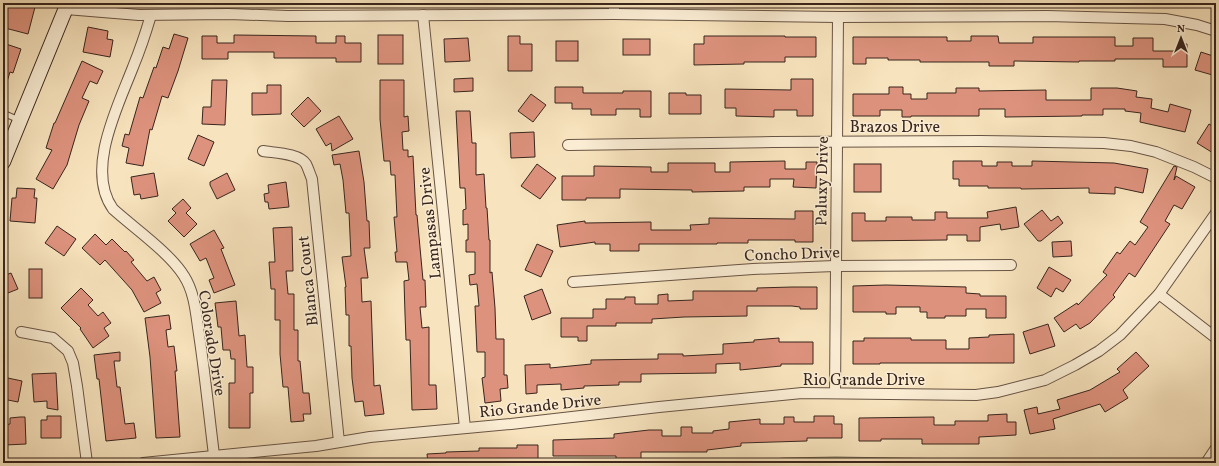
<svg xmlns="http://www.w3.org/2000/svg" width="1219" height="466" font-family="Vollkorn,serif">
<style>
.green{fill:#bcc492;stroke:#7a7458}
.building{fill:#dd927d;stroke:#38251d}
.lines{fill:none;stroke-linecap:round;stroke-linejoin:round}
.lane-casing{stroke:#685445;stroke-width:7}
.street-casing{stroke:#685445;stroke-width:12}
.secondary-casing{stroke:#38251d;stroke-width:16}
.lane{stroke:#faedd4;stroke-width:5}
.street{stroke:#faedd4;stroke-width:10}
.secondary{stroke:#faedd4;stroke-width:14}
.labels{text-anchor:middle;stroke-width:3;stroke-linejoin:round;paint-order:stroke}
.street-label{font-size:16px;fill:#38251d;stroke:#faedd4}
</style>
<rect width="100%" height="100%" fill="#f7e3bd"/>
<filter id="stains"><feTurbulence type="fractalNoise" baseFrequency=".005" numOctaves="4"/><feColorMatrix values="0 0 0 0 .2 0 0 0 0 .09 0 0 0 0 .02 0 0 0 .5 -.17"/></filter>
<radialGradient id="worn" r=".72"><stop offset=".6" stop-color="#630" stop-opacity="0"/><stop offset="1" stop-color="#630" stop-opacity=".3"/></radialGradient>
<path class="green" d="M836,457L1019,460H1111L1110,463H736L784,458Z"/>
<g class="building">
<path d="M4,3L14,6V3H19L35,7L28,34L5,28L7,23L3,22Z"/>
<path d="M88,27L108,31L107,39L113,40L110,57L83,52Z"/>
<path d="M174,34L188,38L178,71L168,98L162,96L152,130L150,129L143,166L126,163L129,148L122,146L125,134L129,135L140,97L143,98L154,67L156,68L163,47L169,49Z"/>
<path d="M234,35L316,36V43H336V36H345V43H361V62H336V58H274V52H228V59H202V36H217V43H234Z"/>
<rect x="378" y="35" width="25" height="29"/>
<path d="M508,36H520V44H532V71H508Z"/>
<path d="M704,36H785V37H816V57H785V62H744V64L694,65V44H704Z"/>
<path d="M971,36H998L999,43H1033V37H1115V46H1133V38H1153V51H1177V44H1187V67H1163V59H1115V61H1079V62L1014,61V66H989V62H920V60H888V58H866V64H853V37H947V41H971Z"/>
<path d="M468,38L470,61L445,62L444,39Z"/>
<rect x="623" y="39" width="27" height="16"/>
<rect x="556" y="41" width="22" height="20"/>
<path d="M3,43L21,49L13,73L10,72L5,88L3,87Z"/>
<path d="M1201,52L1216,57V76L1195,70Z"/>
<path d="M82,61L103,71L97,84L90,81L82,98L89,101L79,125L67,165L53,189L36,179L52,150L46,148L54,123H55Z"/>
<path d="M473,78V91L454,92V79Z"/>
<path d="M791,79H813V116H797V110H774V117L736,116V108H725V89L791,90Z"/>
<path d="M212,80H227L225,125L202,124L203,107H211Z"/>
<path d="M380,80H404V117L408,116L409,131L402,132L403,150H408V157L413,156L416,215H417L423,280H425L426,307H420L422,328L429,327V385H436L437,409L412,410L410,340H406L405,314L404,281L409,280L407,262H396L395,252H397L394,217H397L395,175H391L390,161H384L380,119Z"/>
<path d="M267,85H281V114L252,115V93H267Z"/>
<path d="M555,87H583V93H623V91H651V117H640V109H616V115H591V109H572V103H555Z"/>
<path d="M889,87H903V94H911V99H927V93H956V88H979V91L1046,90V100H1091V88H1117L1137,91L1136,97L1152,99L1151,108L1168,112L1170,104L1191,110L1185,132L1140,122L1141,113L1125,111V109H1103V115H1082V116L1005,117V109H979V116H911V117H902V110H880V116H853V94H889Z"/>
<path d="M669,93H686V95H701V114H669Z"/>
<path d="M531,94L546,105L533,122L518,111Z"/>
<path d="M308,97L321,111L304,127L291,114Z"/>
<path d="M456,111H470L472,143H476V175L484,174L486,208H487L489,240H490V273L492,272L495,308L496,339H504V375H507L508,388L500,389L501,401L485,403L482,378L485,377V352H477L475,306H479L477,284L470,285L469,275L475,274V252H466V240H468V224L463,225V210L466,209L465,188H460Z"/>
<path d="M339,116L353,139L332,151L331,143L326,146L316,129Z"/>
<path d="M1209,124L1216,128V147L1213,153L1197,143Z"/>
<path d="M534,132L535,157L511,158L510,133Z"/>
<path d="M198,135L214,142L204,166L188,159Z"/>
<path d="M359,151L364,182L367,221H369L370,248H364L368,278H361L362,302L371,301L374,386L380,385L384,414L365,416L363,401L355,402L352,378L351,346H349V315H346L345,287H346L342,257L351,256L349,213H346L343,180L340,164L334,165L332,155Z"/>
<path d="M785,161V169H806V162H817L816,188L793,187L794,179H770V187H744V191L692,192V190L620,189V198H586V200H562V176H594V166L651,167V172H668V163H715V172H730V162Z"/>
<path d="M953,161H982V166H997V162H1012V166H1032V161L1114,163L1148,169L1143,193L1115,187V194L1089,193V188L1021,189V188H988V186H959V179H953Z"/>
<path d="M537,164L556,178L540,199L521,186Z"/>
<rect x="854" y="164" width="27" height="28"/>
<path d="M1174,166L1177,167L1174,180L1176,176L1195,187L1182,209L1174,205L1165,221L1170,224L1135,277L1129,273L1113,295L1115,297L1090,323L1080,329L1076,324L1064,332L1054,318L1077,303L1078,305L1107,275L1103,272L1117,252L1120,254L1130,241L1135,245L1148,227L1140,222Z"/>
<path d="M154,173L158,196L141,199L140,194L134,195L131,177Z"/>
<path d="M227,173L235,190L217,199L210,185V182Z"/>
<path d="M286,182L289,207L269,209L268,202H265L264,194L269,193L268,185Z"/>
<path d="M17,188L35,189L34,198H37L35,223L10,221L12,198H16Z"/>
<path d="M183,199L191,208L186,213L197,224L184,237L168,221L176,213L172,209Z"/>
<path d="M1016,207L1019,227L1001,230L1000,224L980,227V241H967V235H947V240L852,241V213H865V221H886V217H912V220H935V212H947V218H988L987,212Z"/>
<path d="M1042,210L1051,221L1058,216L1063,223L1041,241H1038L1024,224Z"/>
<path d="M795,211H813V242H795V240H748V243H717V244H639V251H610V244H595V242L560,247L557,225L585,221V223L651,222V230H691L690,225L709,224V218L795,219Z"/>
<path d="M57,226L76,239L64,256L45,243Z"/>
<path d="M292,227L293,271H286L288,294H294V330H298V361H300L303,393H309L311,414H303L304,421L291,422L288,387H283L280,354V320H275V289H271L269,262H275L273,228Z"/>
<path d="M214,230L224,248L221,249L235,285L214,293L209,280L214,278L206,258L200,261L190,244Z"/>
<path d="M95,234L106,245L112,239L125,252L126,251L134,260L131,262L147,281L154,277L161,290L156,293L161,303L144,312L132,290L105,260L100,265L82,248Z"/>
<path d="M1071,241L1072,256L1053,257L1052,242Z"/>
<path d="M537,244L553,251L541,277L525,270Z"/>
<path d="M1049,267L1071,280L1063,292L1056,288L1051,297L1037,288Z"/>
<rect x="29" y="269" width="13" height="29"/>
<path d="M11,273L18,289L3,295V276Z"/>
<path d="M886,285L966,287V293L980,294V296H1006V318H986V309H966V316H945V318H927V312H920V307H896V314H886V312H853V286Z"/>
<path d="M792,287H817V309H800V307L792,306H747V316L684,317L652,319V323H616V326H587V341H578V337H561V318H593V309H606V299H625V297H635V304H658V295L668,294V301L693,300V291H757V288Z"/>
<path d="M81,288L93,300L88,305L98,316L103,312L111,323L104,328L109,336L93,348L80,329L81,328L61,308Z"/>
<path d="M542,289L551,313L532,320L524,296Z"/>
<path d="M236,301L239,336L245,335L247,367H253V393H250V428H229V383H235V359H231L230,350H223L221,327H218L215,303Z"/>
<path d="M169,315L171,329L166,330L168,347L174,346L177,371H175L180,437L156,438L150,357L145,318Z"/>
<path d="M1048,324L1055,346L1030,354L1023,332Z"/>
<path d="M1014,334V363H880V364H853V341H864V338H911V340H946V349H969V338L989,337V335Z"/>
<path d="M779,338V342H813V364H781V366L740,370V363L716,364V373L641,374V382H619V385L584,386V388L561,390V384L537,385V393L526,394L525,365L550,364V368L591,364V360L658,359V354H683V356L723,354V344L754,342V340Z"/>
<path d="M120,352V361H114L117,387H120L125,424L134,423L136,438L106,441L99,379H97L94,355Z"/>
<path d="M1136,352L1149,366L1123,390L1128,398L1105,412L1100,404L1053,419L1055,429L1030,434L1024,410L1037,407L1038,414L1060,409L1057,400L1090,390L1120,372L1117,369Z"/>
<path d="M56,373L58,410L47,408V401L34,402L32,374Z"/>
<path d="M3,377L22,381L18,402L3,399Z"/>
<path d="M1007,414V422H1016V435L979,437V444H922V439H881V441H859V418L934,417V425H955V421H988V415Z"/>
<path d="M47,416H61V438H41V420H47Z"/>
<path d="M814,416H834V424H842V438H807V441L741,443V446L707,450V452H641V459L616,461V456H553V440L614,438V434L649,430H662V436H681V427H692V433H713V431L729,429V422L760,419V424H784V417H794V422H814Z"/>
<path d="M20,417H25L26,444L5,445L4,425L10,424V418Z"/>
<path d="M517,445H538V463H428L427,454L446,453V452L479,451V448H517Z"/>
</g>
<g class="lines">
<g class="lane-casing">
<path id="lane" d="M3,113L19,120"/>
</g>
<g class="street-casing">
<g id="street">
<path d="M614,3V14"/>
<path d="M66,9L139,15L228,14L288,16L614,14L838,17L1047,16L1165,19L1197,25L1216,31"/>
<path d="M151,15C146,32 140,50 133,67C118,106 85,170 113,209C134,228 170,253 184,276C195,293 196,315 199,334C205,374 209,415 214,455"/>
<path d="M423,15L465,428"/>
<path d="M568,145L773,142L980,141L1104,143L1131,146L1156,152L1194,167L1216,178"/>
<path d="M263,151C274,153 299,153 306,164C308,168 310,174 312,179L339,442"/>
<path d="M573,282L753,269L835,266L1011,265"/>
<path d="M1159,294L1216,338"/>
<path d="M21,332L53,338L68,351L73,363L77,386L87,463"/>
<path d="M835,393L838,17"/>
<path d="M143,463L316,446L370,437L511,424L659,407L802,393L976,395L998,392L1045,380L1075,365L1099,351L1120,335L1159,294L1216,213"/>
<path d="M1206,463L1216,448"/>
</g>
</g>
<g class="secondary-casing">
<path id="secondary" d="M3,162L68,3"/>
</g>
<use href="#lane" class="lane"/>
<use href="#street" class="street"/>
<use href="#secondary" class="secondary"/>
</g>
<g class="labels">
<g class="street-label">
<text x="895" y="132">Brazos Drive</text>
<text transform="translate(821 181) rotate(-89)" y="6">Paluxy Drive</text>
<text transform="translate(429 223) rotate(-96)" y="6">Lampasas Drive</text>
<text transform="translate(792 253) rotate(-2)" y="6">Concho Drive</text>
<text transform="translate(307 281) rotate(-96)" y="6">Blanca Court</text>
<text transform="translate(213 343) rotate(81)" y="6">Colorado Drive</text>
<text x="864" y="385">Rio Grande Drive</text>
<text transform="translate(540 405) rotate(-6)" y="6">Rio Grande Drive</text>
</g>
</g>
<rect width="1219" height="466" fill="none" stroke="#f7e3bd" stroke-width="16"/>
<rect x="4" y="4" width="1211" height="458" fill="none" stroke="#38251d" stroke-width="2"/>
<rect x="8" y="8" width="1203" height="450" fill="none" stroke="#38251d"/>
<g transform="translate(1181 38)" stroke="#faedd4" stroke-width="3" paint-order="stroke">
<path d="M0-3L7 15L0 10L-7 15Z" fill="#38251d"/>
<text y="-6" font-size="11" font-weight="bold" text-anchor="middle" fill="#38251d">N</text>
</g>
<rect width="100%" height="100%" filter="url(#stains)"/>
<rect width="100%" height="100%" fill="url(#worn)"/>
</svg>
